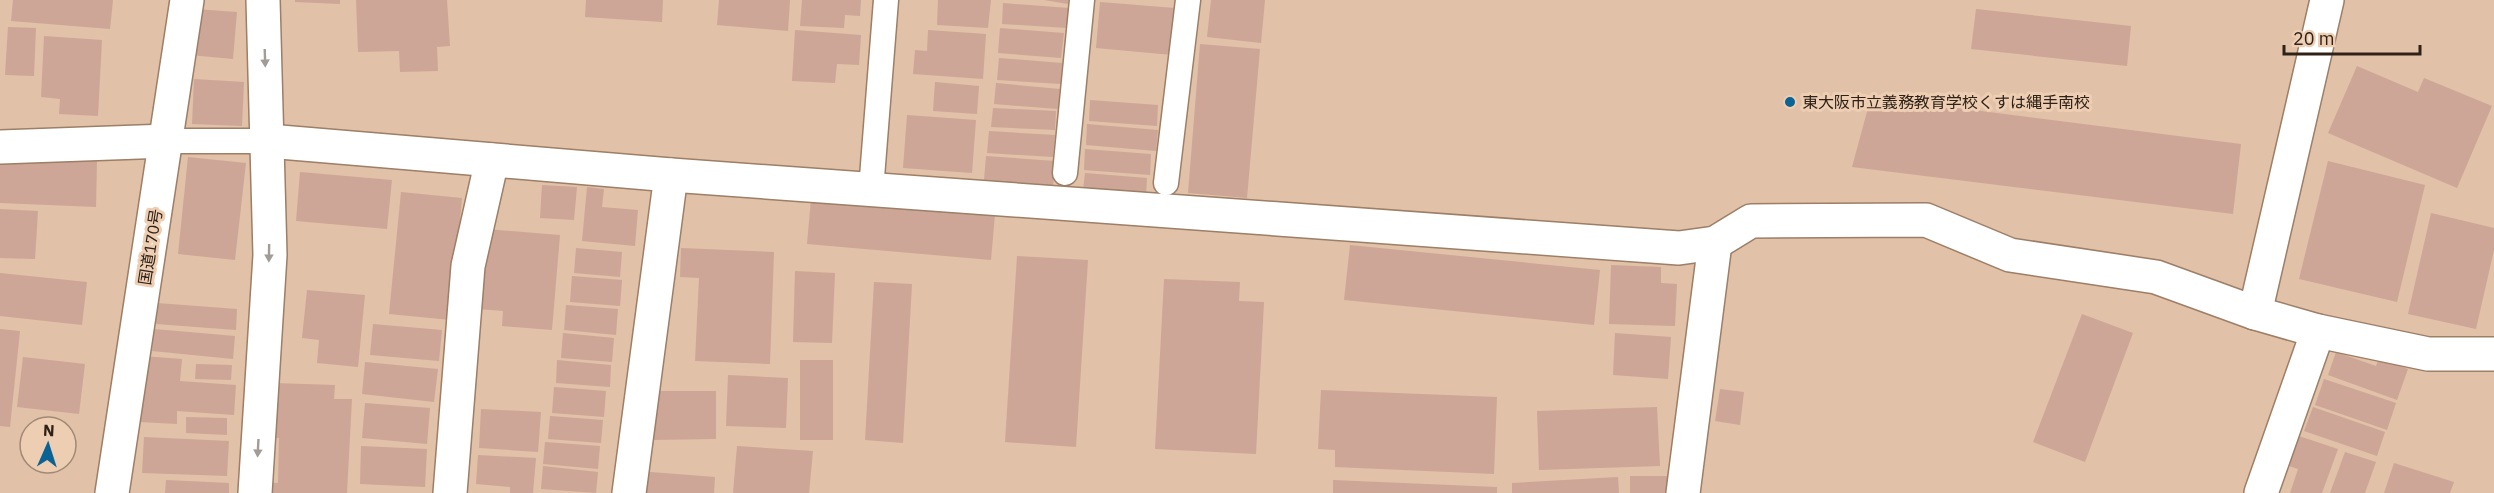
<svg xmlns="http://www.w3.org/2000/svg" width="2494" height="493" font-family="'IBM Plex Sans','Noto Sans JP',sans-serif">
<style>
.building{fill:#cda697}
.lines{fill:none;stroke-linecap:round;stroke-linejoin:round}
.service-casing{stroke:#9d7e66;stroke-width:27}
.minor-casing{stroke:#9d7e66;stroke-width:36}
.trunk-casing{stroke:#9d7e66;stroke-width:36}
.service{stroke:#fff;stroke-width:24}
.minor{stroke:#fff;stroke-width:33}
.trunk{stroke:#fff;stroke-width:33}
.oneway{fill:#a19c97}
.poi-dot{fill:#096394;stroke:#eeceb3;stroke-width:2}
.labels{text-anchor:middle;stroke-width:6;stroke-linejoin:round;paint-order:stroke}
.poi-label{font-size:16px;fill:#2e2218;stroke:#eeceb3;text-anchor:start}
.street-label{font-size:16px;fill:#2e2218;stroke:#eeceb3}
</style>
<rect width="100%" height="100%" fill="#e1c1a7"/>
<g class="building">
<path d="M13,0H113L110,29L11,21Z"/>
<path d="M295,0H340V4L295,2Z"/>
<path d="M356,0H447L450,46L437,47L438,71L400,72L399,51L358,52Z"/>
<path d="M586,0H663L662,22L585,17Z"/>
<path d="M719,0H790L788,31L717,25Z"/>
<path d="M802,0H861L860,16L845,15L844,28L800,26Z"/>
<path d="M938,0H991L988,28L937,25Z"/>
<path d="M1044,0H1068V4Z"/>
<path d="M1211,0H1265L1261,43L1207,37Z"/>
<path d="M1100,2L1175,8L1172,55L1096,48Z"/>
<path d="M1003,3L1069,8L1067,28L1002,24Z"/>
<path d="M195,9L237,12L233,59L190,55Z"/>
<path d="M1976,9L2131,26L2127,66L1971,49Z"/>
<path d="M8,27L36,28L34,76L5,75Z"/>
<path d="M1000,28L1064,33L1061,58L998,53Z"/>
<path d="M795,30L861,35L859,65L837,64L835,83L792,81Z"/>
<path d="M928,30L986,34L983,79L913,74L915,50L927,51Z"/>
<path d="M44,36L102,40L98,116L59,114L60,99L41,97Z"/>
<path d="M1200,44L1260,49L1247,198L1188,193Z"/>
<path d="M999,58L1062,63L1061,84L997,80Z"/>
<path d="M2357,66L2418,92L2424,78L2492,106L2457,188L2328,133Z"/>
<path d="M194,79L244,82L242,126L192,124Z"/>
<path d="M935,82L979,86L977,114L933,111Z"/>
<path d="M996,83L1060,89L1058,109L994,104Z"/>
<path d="M1871,97L2241,144L2233,214L1852,167Z"/>
<path d="M1090,100L1158,105L1157,126L1089,121Z"/>
<path d="M993,108L1056,111L1055,130L991,127Z"/>
<path d="M907,115L976,120L972,173L903,168Z"/>
<path d="M1087,124L1158,130L1156,151L1086,145Z"/>
<path d="M989,131L1055,135L1053,157L987,153Z"/>
<path d="M1085,149L1151,154L1150,175L1084,170Z"/>
<path d="M0,156L97,160L96,207L0,203Z"/>
<path d="M986,156L1055,161L1053,187L984,180Z"/>
<path d="M188,157L246,163L235,260L178,254Z"/>
<path d="M2328,161L2425,185L2397,302L2299,279Z"/>
<path d="M300,172L392,180L387,229L296,221Z"/>
<path d="M1085,173L1147,178L1146,196L1083,190Z"/>
<path d="M542,185L577,187L574,220L540,218Z"/>
<path d="M587,187L604,189L602,207L638,210L635,246L582,241Z"/>
<path d="M401,192L462,198L451,320L389,314Z"/>
<path d="M811,199L995,214L991,260L807,244Z"/>
<path d="M0,209L38,211L35,259L0,258Z"/>
<path d="M2431,213L2494,228V250L2476,329L2408,314Z"/>
<path d="M485,229L560,235L552,330L502,326L503,311L478,309Z"/>
<path d="M1350,245L1600,270L1594,325L1344,300Z"/>
<path d="M576,248L622,252L620,277L574,273Z"/>
<path d="M681,248L774,252L770,364L695,361L699,278L680,277Z"/>
<path d="M1017,256L1088,260L1076,447L1005,442Z"/>
<path d="M1611,265L1661,267V283L1677,284L1675,326L1609,324Z"/>
<path d="M795,271L835,273L832,343L793,342Z"/>
<path d="M0,273L87,282L82,325L0,316Z"/>
<path d="M572,276L622,280L620,306L570,302Z"/>
<path d="M1164,279L1240,282L1239,301L1264,302L1256,454L1155,449Z"/>
<path d="M874,282L912,284L903,443L865,440Z"/>
<path d="M307,290L365,295L358,367L317,363L319,340L302,338Z"/>
<path d="M157,303L237,309L236,330L156,324Z"/>
<path d="M566,305L618,309L616,335L564,330Z"/>
<path d="M2082,314L2133,333L2085,462L2033,442Z"/>
<path d="M373,324L442,330L439,361L370,355Z"/>
<path d="M0,329L20,331L10,427L0,426Z"/>
<path d="M154,329L235,336L233,359L152,351Z"/>
<path d="M563,333L614,338L612,362L561,358Z"/>
<path d="M1615,333L1671,337L1668,379L1613,375Z"/>
<path d="M2336,352L2376,366L2379,358L2408,369L2397,400L2328,375Z"/>
<path d="M142,356L182,359L180,381L236,385L234,415L177,411V424L139,422Z"/>
<path d="M23,357L85,364L79,414L17,407Z"/>
<path d="M557,360L611,365L610,387L556,383Z"/>
<rect x="800" y="360" width="33" height="80"/>
<path d="M365,362L438,369L434,402L362,394Z"/>
<path d="M196,364L232,365L231,380L195,379Z"/>
<path d="M728,375L788,378L786,428L726,426Z"/>
<path d="M2324,379L2396,403L2387,430L2315,405Z"/>
<path d="M274,383L335,385L334,399H352L347,493H261V482L278,483L279,438H272Z"/>
<path d="M554,387L606,391L604,417L552,413Z"/>
<path d="M1720,389L1744,392L1740,425L1715,421Z"/>
<path d="M1321,390L1497,397L1494,474L1335,467V450L1318,449Z"/>
<path d="M651,391H716V439L652,440Z"/>
<path d="M365,403L430,408L427,444L362,438Z"/>
<path d="M1657,407L1660,466L1539,470L1537,411Z"/>
<path d="M2313,407L2385,432L2377,456L2304,431Z"/>
<path d="M481,409L541,412L538,452L479,448Z"/>
<path d="M550,416L603,420L601,443L548,439Z"/>
<path d="M186,417L227,418V435L186,433Z"/>
<path d="M2296,435L2338,449L2322,493H2290L2298,469L2286,465Z"/>
<path d="M144,437L229,441L227,476L142,473Z"/>
<path d="M545,442L600,446L598,469L543,464Z"/>
<path d="M361,446L427,449L425,487L360,484Z"/>
<path d="M737,446L813,451L809,493H733Z"/>
<path d="M2345,452L2376,462L2365,493H2330Z"/>
<path d="M478,455L536,458L533,493H510V487L476,484Z"/>
<path d="M2394,463L2454,482L2450,493H2384Z"/>
<path d="M543,466L598,472L596,493L541,489Z"/>
<path d="M638,471L715,477L714,493H636Z"/>
<rect x="1630" y="476" width="38" height="17"/>
<path d="M1618,477L1619,493H1512V483Z"/>
<path d="M166,480L229,483V493H165Z"/>
<path d="M1333,480L1497,487V493H1333Z"/>
</g>
<g class="lines">
<g class="service-casing">
<g id="service">
<path d="M167,141H268"/>
<path d="M1065,173L1082,0"/>
<path d="M1166,183L1188,0"/>
<path d="M871,190L886,0"/>
</g>
</g>
<g class="minor-casing">
<g id="minor">
<path d="M268,141L671,175L1679,248L1715,243L1751,221L1926,220L2010,255L2156,277L2255,313L2318,331L2428,354H2494"/>
<path d="M0,147L167,141"/>
<path d="M2255,313L2327,0"/>
<path d="M255,493L270,255L263,0"/>
<path d="M450,493L468,266L492,160"/>
<path d="M629,493L671,175"/>
<path d="M1683,493L1715,243"/>
<path d="M2261,493L2318,331"/>
</g>
</g>
<g class="trunk-casing">
<path id="trunk" d="M112,493L187,0"/>
</g>
<use href="#service" class="service"/>
<use href="#minor" class="minor"/>
<use href="#trunk" class="trunk"/>
</g>
<defs><path id="oneway-solid" d="M-6-.8H1V-3.2L6.5 0L1 3.2V.8H-6Z" transform="scale(1.5)"/></defs>
<g class="oneway">
<use href="#oneway-solid" transform="translate(265 58) rotate(88)"/>
<use href="#oneway-solid" transform="translate(269 253) rotate(91)"/>
<use href="#oneway-solid" transform="translate(258 448) rotate(93)"/>
</g>
<circle class="poi-dot" cx="1790" cy="102" r="6"/>
<g class="labels">
<g class="poi-label">
<text x="1802" y="108">東大阪市立義務教育学校くすは縄手南校</text>
</g>
<g class="street-label">
<text transform="translate(150 247) rotate(-81)" y="6">国道170号</text>
</g>
</g>
<g transform="translate(48 445) rotate(3)"><circle r="28" fill="#eeceb3" stroke="#a18975" stroke-width="1.5"/>
<path d="M0-4.5L10 22L0 15L-10 22Z" fill="#096394"/>
<text y="-9" font-size="16" font-weight="bold" text-anchor="middle" fill="#2e2218">N</text>
</g>
<path d="M2284 45v9h136v-9" fill="none" stroke="#2e2218" stroke-width="3"/>
<text x="2293" y="45" font-size="18" fill="#2e2218" stroke="#eeceb3" stroke-width="4.5" paint-order="stroke">20 m</text>
</svg>
